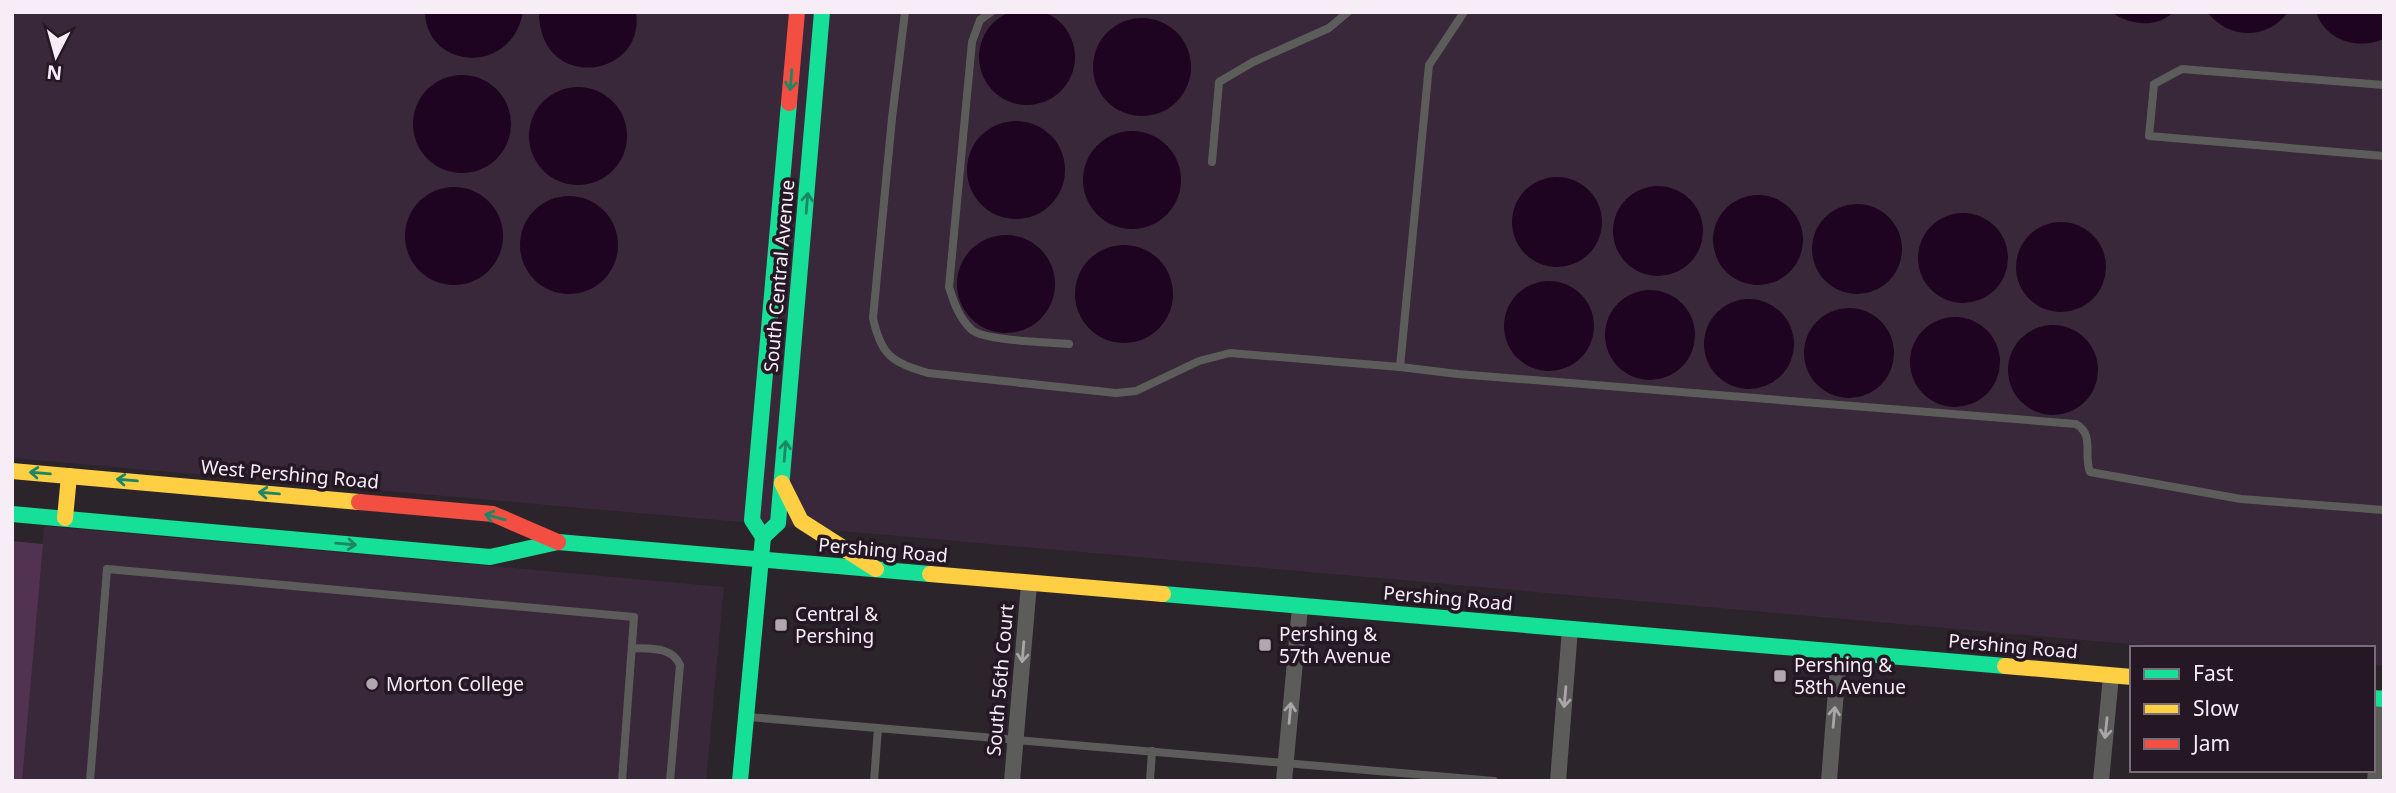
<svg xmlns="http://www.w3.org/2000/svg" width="2396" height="793" font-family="'Noto Sans',sans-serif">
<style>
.built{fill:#392839}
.green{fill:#513251}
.water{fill:#1e0420}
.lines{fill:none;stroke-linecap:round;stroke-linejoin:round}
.lane{stroke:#5c5d5b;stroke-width:8}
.street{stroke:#5c5d5b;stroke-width:16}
.fast{stroke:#16e098;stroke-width:16}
.slow{stroke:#ffcf43;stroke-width:16}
.jam{stroke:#f24e42;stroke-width:16}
.oneway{stroke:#1d8664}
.oneway2{stroke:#aaa5a8}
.poi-dot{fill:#b0a7af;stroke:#251824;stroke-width:2.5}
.labels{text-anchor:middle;stroke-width:7;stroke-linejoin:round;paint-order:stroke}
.street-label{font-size:19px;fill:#f7edf6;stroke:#251824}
.poi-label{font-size:19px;fill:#f7edf6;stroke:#251824;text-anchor:start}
</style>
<rect width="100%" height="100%" fill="#2b242b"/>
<g class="built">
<path d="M12,12H2384V666L2373,665V648H2174L12,458Z"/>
<path d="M44,526L724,587L706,781H21Z"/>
</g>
<path class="green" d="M12,541L43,544L22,781H12Z"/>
<g class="water">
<circle cx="1027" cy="57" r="48"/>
<path d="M425,12H523C511,77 426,69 425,12Z"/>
<path d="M539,12H636C646,79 539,93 539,12Z"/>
<path d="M2111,12H2174C2155,29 2130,25 2111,12Z"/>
<path d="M2207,12H2288C2267,41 2228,39 2207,12Z"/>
<path d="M2316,12H2384V39C2357,50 2326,41 2316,12Z"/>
<circle cx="1142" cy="67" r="49"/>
<circle cx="462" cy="124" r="49"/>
<circle cx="578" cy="136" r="49"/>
<circle cx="1016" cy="170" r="49"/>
<circle cx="1132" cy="180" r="49"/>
<circle cx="1557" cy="222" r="45"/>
<circle cx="1658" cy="231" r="45"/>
<circle cx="454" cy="236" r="49"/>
<circle cx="1758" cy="240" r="45"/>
<circle cx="569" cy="245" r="49"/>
<circle cx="1857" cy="249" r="45"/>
<circle cx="1963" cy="258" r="45"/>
<circle cx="2061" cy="267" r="45"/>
<circle cx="1006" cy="284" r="49"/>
<circle cx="1124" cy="294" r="49"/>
<circle cx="1549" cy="326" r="45"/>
<circle cx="1650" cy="335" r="45"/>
<circle cx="1749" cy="344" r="45"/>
<circle cx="1849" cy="353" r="45"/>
<circle cx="1955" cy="362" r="45"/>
<circle cx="2053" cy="370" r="45"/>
</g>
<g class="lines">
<g class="lane">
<path d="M905,12L892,118L873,318C881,356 892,362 928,373L1116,393L1136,391L1199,361L1230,353L1400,367"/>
<path d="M991,12L980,20L972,42L949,287C954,303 959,318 972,330C985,341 1049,342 1069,344"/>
<path d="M1464,12L1429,65L1400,367L1458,374L2076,424C2095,435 2083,455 2090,472L2241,499L2384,510"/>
<path d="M2384,85L2182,69L2154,84L2149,136L2384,156"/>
<path d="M1212,162L1219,82L1253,62L1329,28L1348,12"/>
<path d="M632,648C649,649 672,646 680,665L670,781"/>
<path d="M749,717L1494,781"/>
<path d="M90,781L107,569L634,617L622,781"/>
<path d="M874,781L878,728"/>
<path d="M1150,781L1152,751"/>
</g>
<g class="street">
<path d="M1012,781L1029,584"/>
<path d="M1284,781L1300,607"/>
<path d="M1558,781L1570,629"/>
<path d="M1829,781L1839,652"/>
<path d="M2101,781L2111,676"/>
<path d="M2375,781L2383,698"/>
</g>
<g class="fast">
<path d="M12,514L490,557L558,542L930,574"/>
<path d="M763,537L778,523L822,12"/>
<path d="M1163,594L2005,666"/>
<path d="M2373,698L2384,699"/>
<path d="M740,781L763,537L752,520L789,103"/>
</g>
<g class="slow">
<path d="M12,471L359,502"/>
<path d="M782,483L801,521L876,569"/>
<path d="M65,518L69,476"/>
<path d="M930,574L1163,594"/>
<path d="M2005,666L2132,677"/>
</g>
<g class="jam">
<path d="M789,103L797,12"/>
<path d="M359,502L493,514L558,542"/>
</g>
</g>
<defs><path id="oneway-shaft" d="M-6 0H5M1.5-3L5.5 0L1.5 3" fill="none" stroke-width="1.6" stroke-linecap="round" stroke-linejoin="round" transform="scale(1.75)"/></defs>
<g class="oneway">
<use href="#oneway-shaft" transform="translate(791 80) rotate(95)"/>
<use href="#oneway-shaft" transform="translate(807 203) rotate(-85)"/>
<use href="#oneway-shaft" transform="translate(785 451) rotate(-85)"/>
<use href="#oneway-shaft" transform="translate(40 473) rotate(-175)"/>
<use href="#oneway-shaft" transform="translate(127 480) rotate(-175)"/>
<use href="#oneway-shaft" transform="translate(269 493) rotate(-175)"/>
<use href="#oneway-shaft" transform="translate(495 517) rotate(-164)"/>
<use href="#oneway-shaft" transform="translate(346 544) rotate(5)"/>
</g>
<g class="oneway2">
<use href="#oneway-shaft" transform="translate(1023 652) rotate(95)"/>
<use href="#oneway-shaft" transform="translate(1565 697) rotate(95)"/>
<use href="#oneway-shaft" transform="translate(1290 713) rotate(-85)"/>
<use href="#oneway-shaft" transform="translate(1834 717) rotate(-85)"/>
<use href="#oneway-shaft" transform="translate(2106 728) rotate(96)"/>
</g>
<g class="poi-dot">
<rect x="774" y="618" width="14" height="14" rx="3.5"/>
<rect x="1258" y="638" width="14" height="14" rx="3.5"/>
<rect x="1773" y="669" width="14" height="14" rx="3.5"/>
<circle cx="372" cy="684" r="7"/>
</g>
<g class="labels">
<g class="street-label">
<text transform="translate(779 276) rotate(-85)" y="7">South Central Avenue</text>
<text transform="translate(290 474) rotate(5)" y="7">West Pershing Road</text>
<text transform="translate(883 550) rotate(5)" y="7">Pershing Road</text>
<text transform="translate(1448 598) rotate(5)" y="7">Pershing Road</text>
<text transform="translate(2013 646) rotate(5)" y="7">Pershing Road</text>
<text transform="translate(1000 680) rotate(-85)" y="7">South 56th Court</text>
</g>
<g class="poi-label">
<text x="795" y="621">Central &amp;<tspan x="795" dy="22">Pershing</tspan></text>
<text x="1279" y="641">Pershing &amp;<tspan x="1279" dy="22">57th Avenue</tspan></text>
<text x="1794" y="672">Pershing &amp;<tspan x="1794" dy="22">58th Avenue</tspan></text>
<text x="386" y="691">Morton College</text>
</g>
</g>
<rect width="2396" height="793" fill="none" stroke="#f7edf6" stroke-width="28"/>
<rect x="2130" y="646" width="245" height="126" fill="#251824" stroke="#796d78" stroke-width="2"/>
<rect x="2144" y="669" width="35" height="10" fill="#16e098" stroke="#796d78" stroke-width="2"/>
<text x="2193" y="681" font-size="21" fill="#f7edf6">Fast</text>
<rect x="2144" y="704" width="35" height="10" fill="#ffcf43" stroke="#796d78" stroke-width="2"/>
<text x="2193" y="716" font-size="21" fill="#f7edf6">Slow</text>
<rect x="2144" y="739" width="35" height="10" fill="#f24e42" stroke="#796d78" stroke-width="2"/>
<text x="2193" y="751" font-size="21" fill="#f7edf6">Jam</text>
<g transform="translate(56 56) rotate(186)" stroke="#251824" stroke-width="5" paint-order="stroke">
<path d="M0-5L12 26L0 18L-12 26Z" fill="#f7edf6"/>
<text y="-10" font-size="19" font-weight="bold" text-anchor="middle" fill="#f7edf6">N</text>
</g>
</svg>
